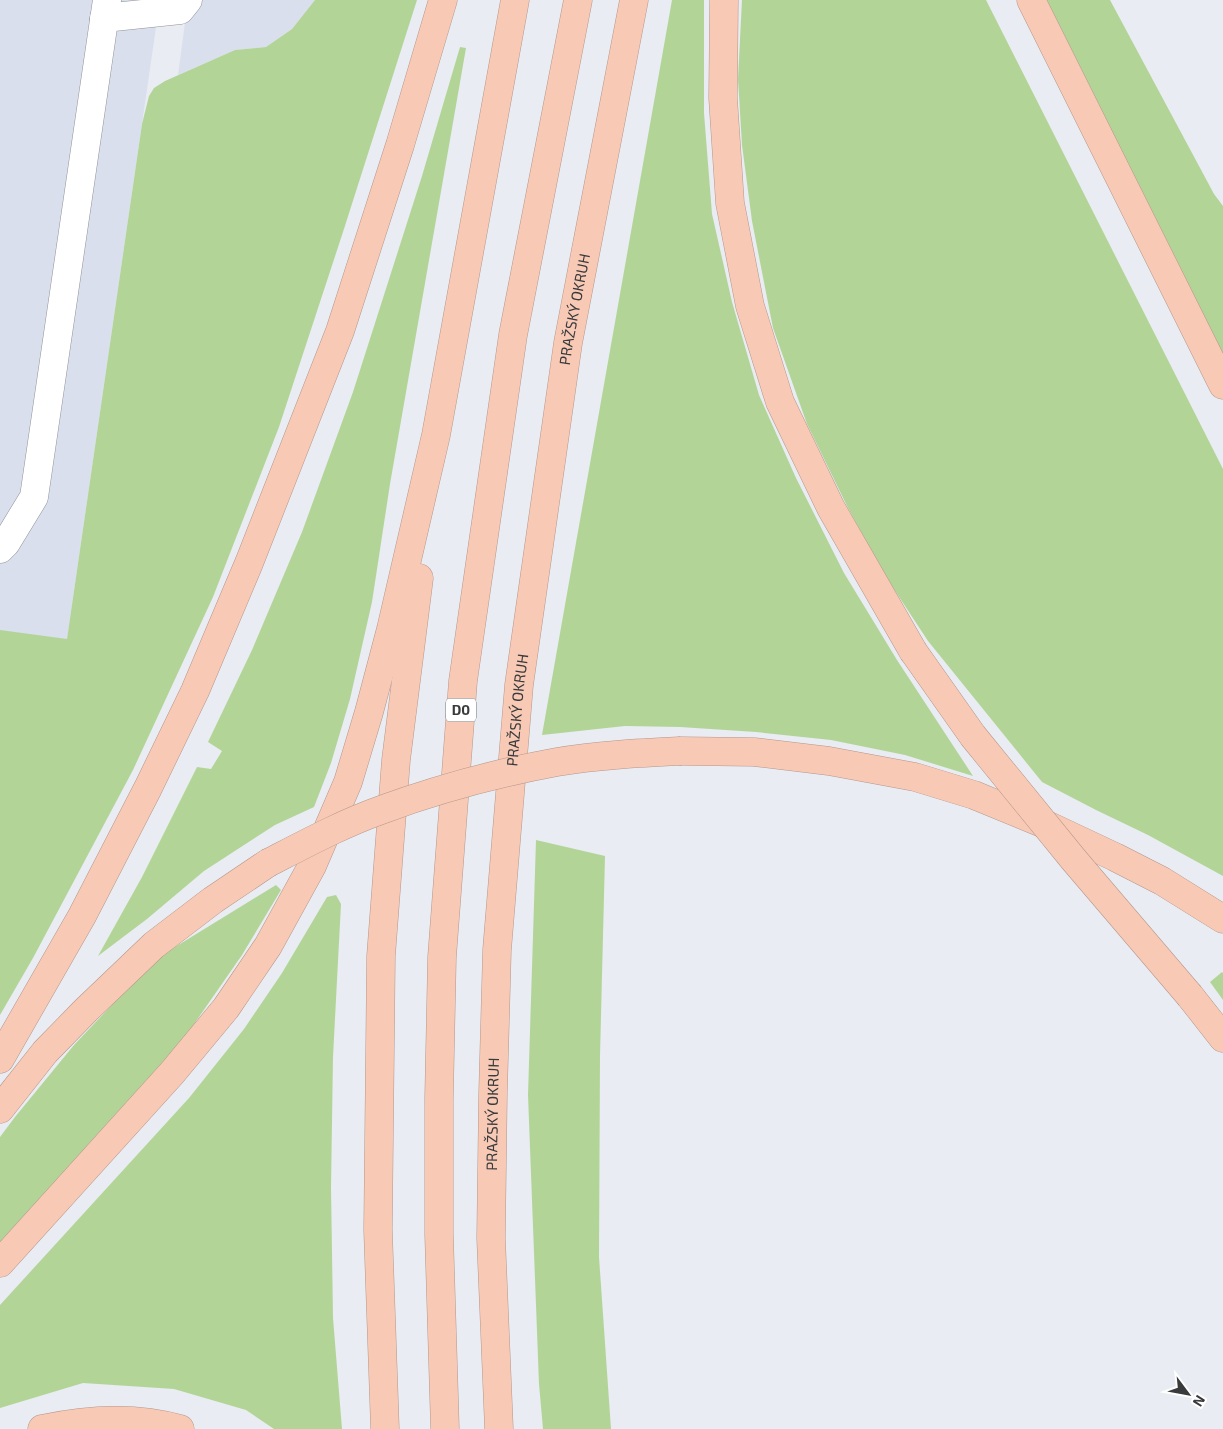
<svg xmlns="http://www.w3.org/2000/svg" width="1223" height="1429" font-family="'Exo 2',sans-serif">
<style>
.built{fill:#d9dfec}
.green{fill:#b2d597}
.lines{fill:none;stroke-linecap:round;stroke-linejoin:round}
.minor-casing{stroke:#8f9298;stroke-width:29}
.highway-casing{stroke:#b5978b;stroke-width:29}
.minor{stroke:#fff;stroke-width:28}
.highway{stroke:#f8c9b5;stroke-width:28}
.highway-bridge-casing{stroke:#b5978b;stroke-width:29;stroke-linecap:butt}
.highway-bridge{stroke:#f8c9b5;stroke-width:28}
.labels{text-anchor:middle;stroke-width:4;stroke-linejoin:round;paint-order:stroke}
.shield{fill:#fff;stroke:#747576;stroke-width:1}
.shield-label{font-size:14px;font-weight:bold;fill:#393a3c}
.street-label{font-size:15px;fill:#393a3c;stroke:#fff}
</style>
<rect width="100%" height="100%" fill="#e9ecf2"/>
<g class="built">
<path d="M0,0H160L67,639L0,716Z"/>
<path d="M188,0H315L292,29L266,47L235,50L178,75Z"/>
</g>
<g class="green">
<path d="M315,0H417L343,232L279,427L213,597L133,770L33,958L0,1015V630L67,639L142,124L149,96L154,88L165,81L235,50L266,47L292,29Z"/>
<path d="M672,0H704V113L712,214L732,302L759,395L796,478L844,573L897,660L973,776L905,755L831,740L756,732L680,727L625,726L542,735Z"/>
<path d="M742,0H986L1223,469V876L1148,835L1096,810L1042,782L928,641L884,574L848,508L807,424L773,328L752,221L742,145L738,79Z"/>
<path d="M1046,0H1110L1214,194L1223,206V365Z"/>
<path d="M460,47L466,48L390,484L372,602L350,699L331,763L314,807L275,825L204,871L147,919L98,956L142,877L197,767L211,769L222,751L208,742L252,650L302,532L353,392L422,176Z"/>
<path d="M536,840L605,856L600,1056L599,1257L611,1429H543L539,1384L528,1095Z"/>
<path d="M276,885L281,890L242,955L192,1027L141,1093L0,1244V1137L15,1117L74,1045L127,989L162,955Z"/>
<path d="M336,895L341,904L333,1057L331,1187L333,1318L342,1429H274L246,1410L174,1389L83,1383L0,1408V1305L189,1098L244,1029L282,973L327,897Z"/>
<path d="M1222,972L1223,973V1000L1210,982Z"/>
</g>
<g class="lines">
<g class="minor-casing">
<g id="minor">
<path d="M104,18L180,10L188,0"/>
<path d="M0,549L6,543L34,497L107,0"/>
</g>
</g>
<g class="highway-casing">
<g id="highway">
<path d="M724,0L723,98L730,203L750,306L780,402L831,508L913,651"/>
<path d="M1031,0L1223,385"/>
<path d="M681,751L754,752L829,761L915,777L974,795L1047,825L1115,857L1162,881L1223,919"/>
<path d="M1190,996L1223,1038"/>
<path d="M0,1059L82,916L148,788L195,691L249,563L340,331L400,145L443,0"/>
<path d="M0,1109L45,1052L86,1010L154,945L213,900L268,863"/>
<path d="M0,1263L172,1073L226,1008L268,946L312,866L348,782L369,712L391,629L436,435L515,0"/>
<path d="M42,1429C88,1419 135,1416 180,1429"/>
<path d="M385,1429L378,1230L381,956L396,760L419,578"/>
<path d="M445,1429L439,1234V1098L442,957L463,681L513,335L578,0"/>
<path id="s1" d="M499,1429L491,1238L493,1093L497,950L519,685L568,343L634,0"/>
</g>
</g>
<use href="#minor" class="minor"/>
<use href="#highway" class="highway"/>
<g class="highway-bridge-casing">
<g id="highway-bridge">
<path d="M913,651L973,736L1074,860L1190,996"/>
<path d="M268,863C305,844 342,824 381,810C438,789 497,773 557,762C598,755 640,753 681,751"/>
</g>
</g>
<use href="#highway-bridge" class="highway-bridge"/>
</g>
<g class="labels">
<rect class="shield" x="446" y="698.5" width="30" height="23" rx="4"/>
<g class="shield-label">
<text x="461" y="715">D0</text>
</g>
<g class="street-label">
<text dy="5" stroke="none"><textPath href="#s1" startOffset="1125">PRAŽSKÝ OKRUH</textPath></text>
<text dy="5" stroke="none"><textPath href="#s1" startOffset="720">PRAŽSKÝ OKRUH</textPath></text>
<text dy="5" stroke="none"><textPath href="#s1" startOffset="315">PRAŽSKÝ OKRUH</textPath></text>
</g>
</g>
<g transform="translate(1188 1394) rotate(122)" stroke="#ffffff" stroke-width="4" paint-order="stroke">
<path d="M0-4L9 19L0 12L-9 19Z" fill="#393a3c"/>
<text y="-8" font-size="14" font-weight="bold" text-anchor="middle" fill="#393a3c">N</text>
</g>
</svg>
